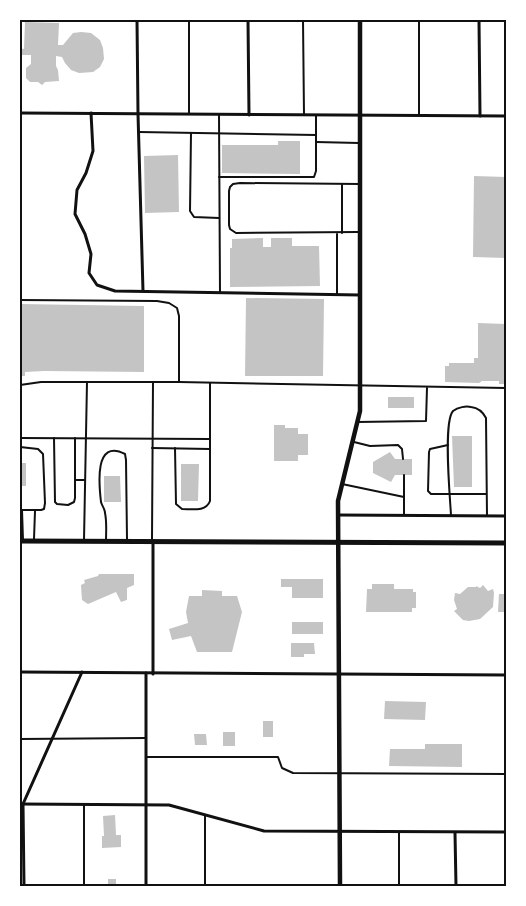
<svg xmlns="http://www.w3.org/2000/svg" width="526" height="906" font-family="'Noto Serif',serif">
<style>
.building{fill:#c4c4c4}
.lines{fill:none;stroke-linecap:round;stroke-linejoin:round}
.service{stroke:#111;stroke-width:2}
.minor{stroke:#111;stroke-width:3}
.tertiary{stroke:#111;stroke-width:4.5}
.primary{stroke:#111;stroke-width:5}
.neatline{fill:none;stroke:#111;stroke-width:2}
</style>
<rect width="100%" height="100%" fill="#fff"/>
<g class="building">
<path d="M25,22L59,23L58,45H63L73,33L81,32L91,33L100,40L103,48L104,59L100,67L93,72L79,73L71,70L65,63L62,57L56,56V66L58,70L59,81L45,82L42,85L38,82H30L26,78V68L31,64V55H21L20,58V48L24,49Z"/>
<path d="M278,141H300V174L222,173V145H278Z"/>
<path d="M178,155L179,212L145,213L144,156Z"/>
<path d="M474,176L506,177V258L473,257Z"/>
<path d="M263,238V247H271V238H292V246H319L320,286L230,287V248H232V239Z"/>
<path d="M246,298L324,299L323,376H245Z"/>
<path d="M20,304L144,306V372L44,371L25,372V376H20Z"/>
<path d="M478,323L506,324V384H499V381H482L479,383L445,382V366H449V363H474V358H478Z"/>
<rect x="388" y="397" width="26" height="11"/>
<path d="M274,425H285V428H298V434H308V455H298V461H274Z"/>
<path d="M452,436H472V487H454Z"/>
<path d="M390,452L395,459H412V475H395L391,482L373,473V462Z"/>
<rect x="20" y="463" width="6" height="23"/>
<path d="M181,464H199L198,501H181Z"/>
<path d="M104,476H120L121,502H104Z"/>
<path d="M99,574H134V585L127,588V600L121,602L116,592L88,604L82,600L81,585L85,583L84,580L98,576Z"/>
<path d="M281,579H323V598H292V587H281Z"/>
<path d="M372,584H394V589H413V592H416V608H412V612H366L367,589H372Z"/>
<path d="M483,585L488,591L493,589L494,593L493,607L480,619L469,621L463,620L454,611L457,609L454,600L455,593L460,594L468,587H476V586L480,588Z"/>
<path d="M202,590L222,591V596H237L242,612L232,652H197L191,636L172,640L169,629L188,623L186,612L189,596H202Z"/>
<path d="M499,594H506V612H498Z"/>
<rect x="292" y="622" width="31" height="12"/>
<path d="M291,643H314L315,654H304V657H291Z"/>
<path d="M385,701L426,702L425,720L384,719Z"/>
<rect x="263" y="721" width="10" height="16"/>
<rect x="223" y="732" width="12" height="14"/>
<path d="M194,734H206L207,745H195Z"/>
<path d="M425,744H462V767L389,766L390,749H425Z"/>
<path d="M115,815L116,835H121V847L102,848V836H104L103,816Z"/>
<rect x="108" y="879" width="8" height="7"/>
</g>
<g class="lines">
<g class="service">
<path d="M189,20V113"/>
<path d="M303,20L304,115"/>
<path d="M219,115L220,292"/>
<path d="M419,115V20"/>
<path d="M139,132L316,135"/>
<path d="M191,133L190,211L194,217L219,218"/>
<path d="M316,142L359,143"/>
<path d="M219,177H314L316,171V115"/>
<path d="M358,232L236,233L230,229L229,225V191L230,187L233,184L240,183L360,184"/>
<path d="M342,233V184"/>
<path d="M337,295V234"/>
<path d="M20,300L157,301L169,303L177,308L179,316V382"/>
<path d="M20,385L41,382H179L506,388"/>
<path d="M357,422L426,421L427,388"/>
<path d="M20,438L210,439"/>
<path d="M54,438L55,502L57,504L68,505L74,502L75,498V438"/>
<path d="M354,442L370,446L398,445L402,449L403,459"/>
<path d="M448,445L430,449L429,452L428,491L431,494H486"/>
<path d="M20,447L38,449L43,454L45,503L44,509L41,510H20"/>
<path d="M152,448L210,449"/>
<path d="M175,448L176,504L182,509C192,509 206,512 210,501V383"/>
<path d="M404,475V515"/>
<path d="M75,480H85"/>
<path d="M342,484L404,497"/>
<path d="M22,510L23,540"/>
<path d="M451,515C450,497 443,422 453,411C458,407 466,406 471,407C479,408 483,412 486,418L487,516"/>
<path d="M34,539L35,511"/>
<path d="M152,539L153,382"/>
<path d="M84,540L87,382"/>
<path d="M106,541C106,532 107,522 105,513C105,509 102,506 101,502C99,485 94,438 125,454L126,460L127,539"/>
<path d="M20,739L146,738"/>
<path d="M147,757H278L282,768L293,773L506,774"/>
<path d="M84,805V886"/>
<path d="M205,886V815"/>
<path d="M399,886V832"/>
</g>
<g class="minor">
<path d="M137,20L138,114L143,291"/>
<path d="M248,20L249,115"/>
<path d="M479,20L480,116"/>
<path d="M20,113L506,116"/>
<path d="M91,113L93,151L86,173L77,190L75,214L85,234L91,254L89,273L97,285L115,291L360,295"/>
<path d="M338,515L506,516"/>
<path d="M153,542V674"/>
<path d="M20,672L506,675"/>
<path d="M146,673V886"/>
<path d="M20,804L169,805L264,831L506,832"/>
<path d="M455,833L456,886"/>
<path d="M24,886L23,804L82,672"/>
</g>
<path class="tertiary" d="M340,886L338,501L360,411V20"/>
<path class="primary" d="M20,541L506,543"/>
</g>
<rect width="526" height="906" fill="none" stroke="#ffffff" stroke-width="42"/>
<rect x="21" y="21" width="484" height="864" class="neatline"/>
</svg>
